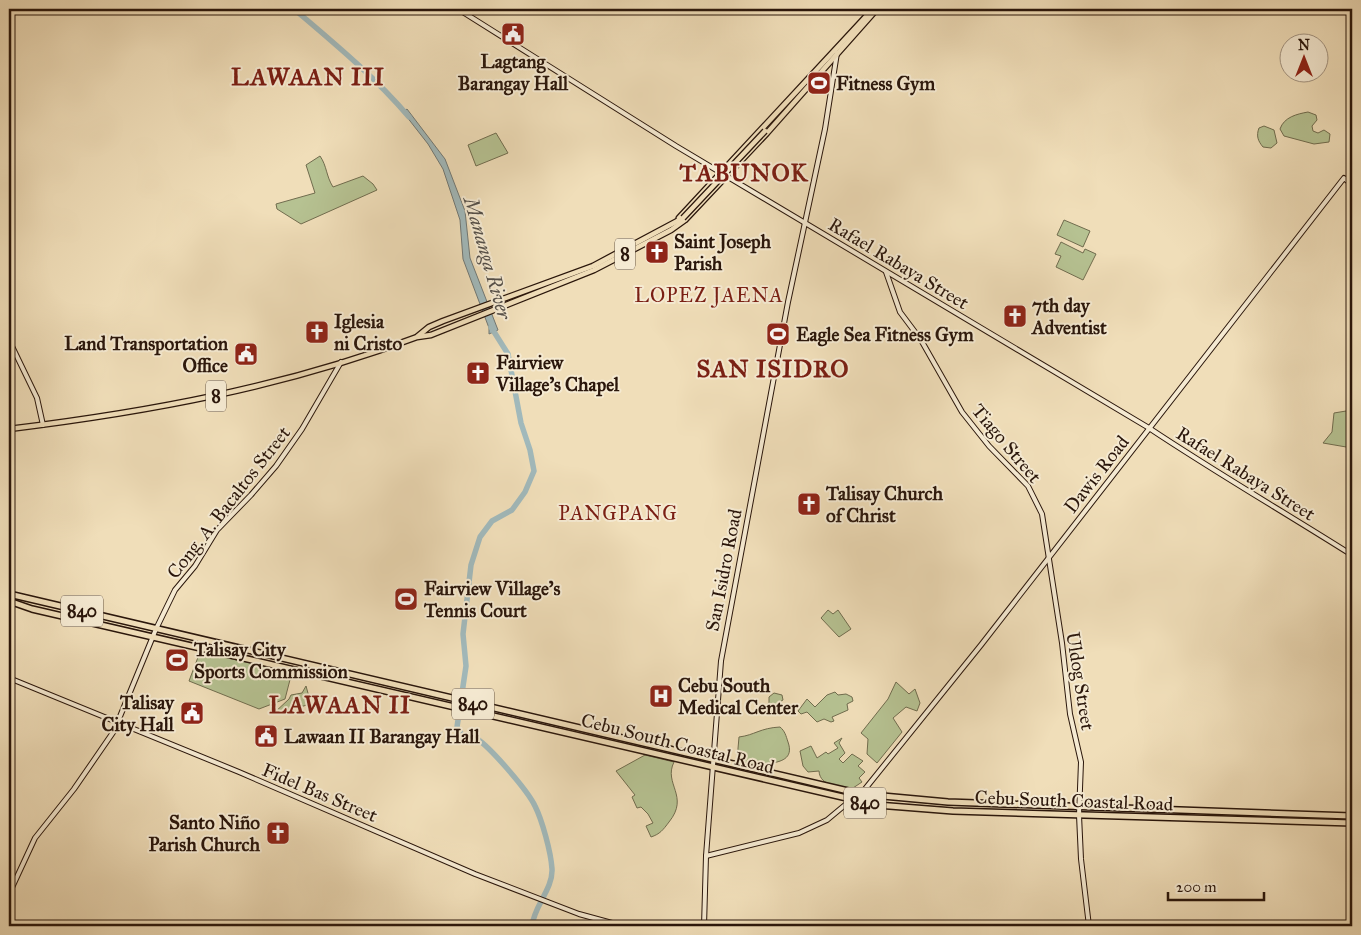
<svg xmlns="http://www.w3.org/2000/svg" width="1361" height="935" font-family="'IM FELL Great Primer',serif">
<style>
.green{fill:#b6c292;stroke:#706c4e}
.water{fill:#a1b9bb;stroke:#717875}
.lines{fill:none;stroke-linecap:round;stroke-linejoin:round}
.river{stroke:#a1b9bb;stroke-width:5.5}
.secondary-casing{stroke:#2a160b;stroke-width:6}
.primary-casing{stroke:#2a160b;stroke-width:7}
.highway-casing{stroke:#2a160b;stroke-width:8}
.secondary{stroke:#f5ead2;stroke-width:4}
.primary{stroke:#f0deb9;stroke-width:4.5}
.highway{stroke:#f0deb9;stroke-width:5}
.primary-bridge-casing{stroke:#2a160b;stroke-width:7;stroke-linecap:butt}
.primary-bridge{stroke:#f0deb9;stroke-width:4.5}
.labels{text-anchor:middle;stroke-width:4;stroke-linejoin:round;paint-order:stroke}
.shield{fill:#f5ead2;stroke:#675647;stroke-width:1}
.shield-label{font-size:18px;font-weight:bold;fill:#2a160b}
.poi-label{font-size:19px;font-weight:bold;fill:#2a160b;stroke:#f5ead2;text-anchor:start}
.street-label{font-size:19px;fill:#2a160b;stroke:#f5ead2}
.water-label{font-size:20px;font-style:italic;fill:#544f49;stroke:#f5ead2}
.neighbourhood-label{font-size:20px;letter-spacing:1px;fill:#7a1f14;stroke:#f5ead2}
.district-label{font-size:24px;font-weight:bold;letter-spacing:1px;fill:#7a1f14;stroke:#f5ead2}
</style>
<rect width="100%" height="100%" fill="#f0deb9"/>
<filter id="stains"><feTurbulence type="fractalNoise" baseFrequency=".004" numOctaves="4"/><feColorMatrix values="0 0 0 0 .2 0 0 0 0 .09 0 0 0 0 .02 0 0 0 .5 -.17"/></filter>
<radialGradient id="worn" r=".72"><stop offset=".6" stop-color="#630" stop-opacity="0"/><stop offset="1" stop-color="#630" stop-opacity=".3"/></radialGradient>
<g class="green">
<path d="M1308,112L1316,115L1317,120L1312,126L1313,131L1318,133L1324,130L1330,134L1329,142L1314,144L1284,136L1280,129C1284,117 1297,114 1308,112Z"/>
<path d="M1264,126L1274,130L1277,143L1271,148L1263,147C1258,141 1256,136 1259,128Z"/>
<path d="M496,133L508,153L476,166L468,145Z"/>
<path d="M320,156C327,166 326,176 333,187L363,176L373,184L377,190L301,224L277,209L276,204L315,193L306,165Z"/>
<path d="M1064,220L1090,231L1083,247L1057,235Z"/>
<path d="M1061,242L1083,253L1085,249L1096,254L1083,280L1056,267L1061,256L1055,254Z"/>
<path d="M1352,410V448L1323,443L1332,432L1334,413Z"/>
<path d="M828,610L833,614L838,610L851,629L839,637L821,618Z"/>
<path d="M200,652L292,672L285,699L259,709L189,681Z"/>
<path d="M896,682L909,694L915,689L920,703L917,711L906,707L893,718L902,732L877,763L867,754L868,739L861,733L888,699Z"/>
<path d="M306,686L311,704L273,714L289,699L291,695L302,693Z"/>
<path d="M835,692L838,695L846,694L852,697L853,701L847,704L848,710L832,717L834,721L831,722L824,719L817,722L807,712L801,714L798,711L807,699L815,707L827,695Z"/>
<path d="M774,693L782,695L783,700L778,703L781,712L767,711L764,705L769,704V697Z"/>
<path d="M780,727C785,731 786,736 788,742C794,759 781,762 766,764L765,768L737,760L739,737C755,735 760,728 780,727Z"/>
<path d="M842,738L839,743L845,753L839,759L843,763L852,754L863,761L858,766L865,772L859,778L862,782L853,788C840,786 820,787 819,771L808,772L803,766L800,751L811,746L817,758L826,752L828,754L838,748L834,743Z"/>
<path d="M645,755L674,762C663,784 690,796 669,822C663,830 660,834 651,837L646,826L653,823L648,814L641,807L637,808L632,797L635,795L616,771Z"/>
</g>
<path class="water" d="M407,109L445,159L465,211L470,258L498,330L489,334V328L463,259L460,220L443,169L428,144L403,112Z"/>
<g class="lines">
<g class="river">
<path d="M294,9C334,43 375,77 409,117"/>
<path d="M491,327L508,354L521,423L530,450L534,471L525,492L512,510L492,521L480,537L471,565L463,634L466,666L457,727L462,735C466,735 470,736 474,737C488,744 528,791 535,806C542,820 551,852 552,869C553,889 534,906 532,926"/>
</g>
<g class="secondary-casing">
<g id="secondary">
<path d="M458,9L676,146L1149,428C1215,472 1284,512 1352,555"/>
<path d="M886,272L900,312L921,340L962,412L989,446L1028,486L1042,514L1062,643L1070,714L1081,762L1079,815L1081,859L1089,926"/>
<path d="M9,340L37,398L43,425"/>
<path d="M9,678L239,772L475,874L579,914L623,926"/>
<path d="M861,794L981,645L1344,178L1352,185"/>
<path d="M706,856L799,833L827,820L851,800"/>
<path d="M9,894L35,838L74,789L114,731L156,629L175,590L195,566L217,530L251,495L276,466L302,429L341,362"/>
<path d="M704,926L706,856L721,661L788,302L825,129L837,53"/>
</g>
</g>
<g class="primary-casing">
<g id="primary">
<path d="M679,218L873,9"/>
<path d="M418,336L429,327L443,321L593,266L683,218"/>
<path d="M9,429C148,412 285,387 417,337L431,335L594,270L671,230L685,220L767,133L877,9"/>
</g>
</g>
<g class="highway-casing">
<g id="highway">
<path d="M9,594L861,794L948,802L1352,816"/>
<path d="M9,601L32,609L877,805L953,811L1352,823"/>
</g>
</g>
<use href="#secondary" class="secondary"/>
<use href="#primary" class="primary"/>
<use href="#highway" class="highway"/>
<g class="primary-bridge-casing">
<path id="primary-bridge" d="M683,218L765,131"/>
</g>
<use href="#primary-bridge" class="primary-bridge"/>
</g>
<defs>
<g id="civic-square" transform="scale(1.25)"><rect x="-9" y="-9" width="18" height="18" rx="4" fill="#8f2418" stroke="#f5ead2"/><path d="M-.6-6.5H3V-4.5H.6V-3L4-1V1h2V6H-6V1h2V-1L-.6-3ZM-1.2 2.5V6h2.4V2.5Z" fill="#fff"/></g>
<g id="stadium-square" transform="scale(1.25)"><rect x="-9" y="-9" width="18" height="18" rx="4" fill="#8f2418" stroke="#f5ead2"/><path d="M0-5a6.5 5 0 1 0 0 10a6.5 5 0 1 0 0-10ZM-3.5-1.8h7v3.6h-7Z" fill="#fff"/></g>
<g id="church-square" transform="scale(1.25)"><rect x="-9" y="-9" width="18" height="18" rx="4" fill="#8f2418" stroke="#f5ead2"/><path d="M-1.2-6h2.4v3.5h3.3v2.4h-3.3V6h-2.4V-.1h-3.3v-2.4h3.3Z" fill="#fff"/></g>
<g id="hospital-square" transform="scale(1.25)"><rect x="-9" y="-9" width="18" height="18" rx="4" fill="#8f2418" stroke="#f5ead2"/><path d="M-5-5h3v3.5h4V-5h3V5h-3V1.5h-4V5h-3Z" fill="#fff"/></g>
</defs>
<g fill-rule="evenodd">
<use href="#civic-square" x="513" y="34"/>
<use href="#stadium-square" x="819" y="83"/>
<use href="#church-square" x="657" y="252"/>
<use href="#church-square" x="1015" y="316"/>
<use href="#church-square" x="317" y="332"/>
<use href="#stadium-square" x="778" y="334"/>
<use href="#civic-square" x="246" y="354"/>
<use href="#church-square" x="478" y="373"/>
<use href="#church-square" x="809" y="504"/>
<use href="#stadium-square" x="406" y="599"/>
<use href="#stadium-square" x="177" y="660"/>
<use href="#hospital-square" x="661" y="696"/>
<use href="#civic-square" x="192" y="713"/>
<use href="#civic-square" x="266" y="736"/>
<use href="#church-square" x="278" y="833"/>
</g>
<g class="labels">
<g class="shield">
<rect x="615" y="238.5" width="20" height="31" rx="4"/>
<rect x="206" y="380.5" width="20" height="31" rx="4"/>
<rect x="61" y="595.5" width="42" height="31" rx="4"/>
<rect x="452" y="688.5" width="42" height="31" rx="4"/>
<rect x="844" y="787.5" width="42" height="31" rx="4"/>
</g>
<g class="shield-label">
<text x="625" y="260">8</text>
<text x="216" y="402">8</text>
<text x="82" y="617">840</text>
<text x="473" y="710">840</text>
<text x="865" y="809">840</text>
</g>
<g class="poi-label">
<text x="513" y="68" text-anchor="middle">Lagtang<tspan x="513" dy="22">Barangay Hall</tspan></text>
<text x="836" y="90">Fitness Gym</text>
<text x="674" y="248">Saint Joseph<tspan x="674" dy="22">Parish</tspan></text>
<text x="1032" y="312">7th day<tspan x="1032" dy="22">Adventist</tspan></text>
<text x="334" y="328">Iglesia<tspan x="334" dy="22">ni Cristo</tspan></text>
<text x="796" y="341">Eagle Sea Fitness Gym</text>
<text x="228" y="350" text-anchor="end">Land Transportation<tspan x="228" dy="22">Office</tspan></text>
<text x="496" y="369">Fairview<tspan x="496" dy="22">Village's Chapel</tspan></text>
<text x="826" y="500">Talisay Church<tspan x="826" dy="22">of Christ</tspan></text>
<text x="424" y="595">Fairview Village's<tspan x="424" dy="22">Tennis Court</tspan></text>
<text x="194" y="656">Talisay City<tspan x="194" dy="22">Sports Commission</tspan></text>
<text x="678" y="692">Cebu South<tspan x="678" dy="22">Medical Center</tspan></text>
<text x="174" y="709" text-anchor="end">Talisay<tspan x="174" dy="22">City Hall</tspan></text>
<text x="284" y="743">Lawaan II Barangay Hall</text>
<text x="260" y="829" text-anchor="end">Santo Niño<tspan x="260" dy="22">Parish Church</tspan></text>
</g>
<g class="street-label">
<text transform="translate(899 263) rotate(31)" y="7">Rafael Rabaya Street</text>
<text transform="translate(1007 443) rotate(50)" y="7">Tiago Street</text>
<text transform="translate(1246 473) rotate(32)" y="7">Rafael Rabaya Street</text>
<text transform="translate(1096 474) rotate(-52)" y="7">Dawis Road</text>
<text transform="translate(228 502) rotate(-52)" y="7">Cong. A. Bacaltos Street</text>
<text transform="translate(723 570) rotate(-79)" y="7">San Isidro Road</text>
<text transform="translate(1081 681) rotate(81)" y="7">Uldog Street</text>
<text transform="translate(678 743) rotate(14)" y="7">Cebu South Coastal Road</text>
<text transform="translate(320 792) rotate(23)" y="7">Fidel Bas Street</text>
<text transform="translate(1074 800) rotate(2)" y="7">Cebu South Coastal Road</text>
</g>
<g class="water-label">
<text transform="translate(488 258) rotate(74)" y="7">Mananga River</text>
</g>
<g class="neighbourhood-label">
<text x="709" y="302">LOPEZ JAENA</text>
<text x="618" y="520">PANGPANG</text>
</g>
<g class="district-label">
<text x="308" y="85">LAWAAN III</text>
<text x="744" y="181">TABUNOK</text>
<text x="773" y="377">SAN ISIDRO</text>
<text x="340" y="713">LAWAAN II</text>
</g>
</g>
<rect width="1361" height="935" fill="none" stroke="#f0deb9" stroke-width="30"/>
<rect x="10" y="10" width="1341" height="915" fill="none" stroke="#2a160b" stroke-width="2.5"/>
<rect x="15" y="15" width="1331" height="905" fill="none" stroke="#2a160b"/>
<g transform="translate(1304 58)"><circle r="24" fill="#f5ead2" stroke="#a49582"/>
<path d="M0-4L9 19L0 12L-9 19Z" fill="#8f2418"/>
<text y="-8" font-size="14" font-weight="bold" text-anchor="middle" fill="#2a160b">N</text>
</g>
<path d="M1168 892v8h96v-8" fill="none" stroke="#2a160b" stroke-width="2.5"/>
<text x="1176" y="892" font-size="15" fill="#2a160b" stroke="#f5ead2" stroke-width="4" paint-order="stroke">200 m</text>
<rect width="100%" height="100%" filter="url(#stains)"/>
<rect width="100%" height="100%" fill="url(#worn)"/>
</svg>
